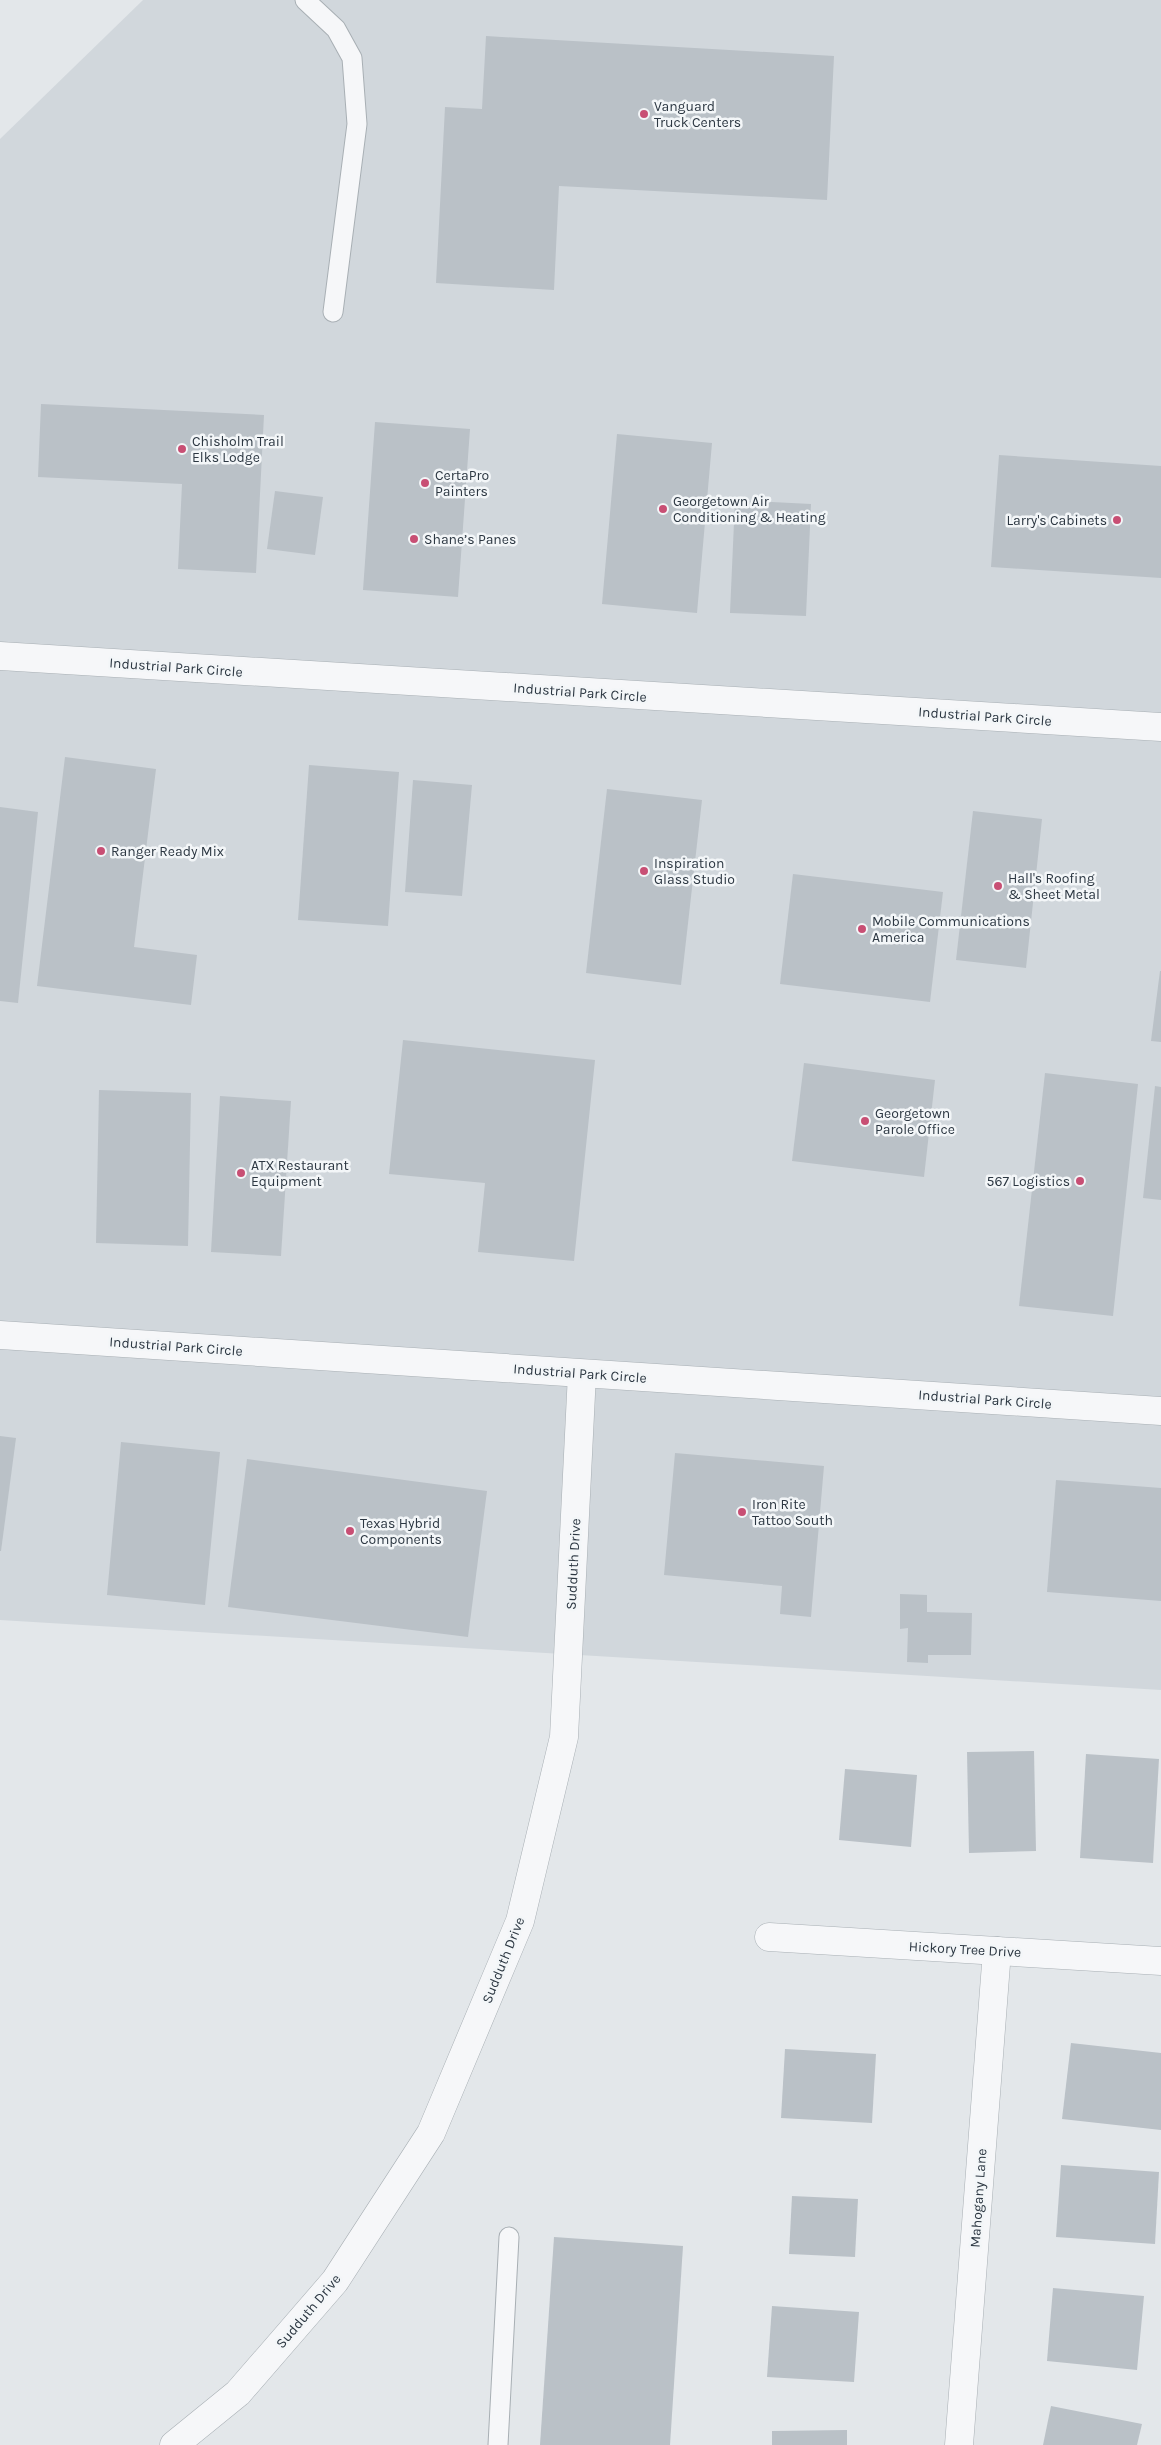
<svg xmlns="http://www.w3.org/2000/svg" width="1161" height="2445" font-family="Karla,sans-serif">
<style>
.built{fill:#d1d7dc}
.building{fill:#bac1c7}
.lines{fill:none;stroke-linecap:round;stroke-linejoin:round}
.lane-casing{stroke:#a8afb4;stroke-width:21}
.street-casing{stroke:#a8afb4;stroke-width:29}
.lane{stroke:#f6f7f9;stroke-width:19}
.street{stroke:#f6f7f9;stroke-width:28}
.poi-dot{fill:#c84f74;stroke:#f3f6f8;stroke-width:2}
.labels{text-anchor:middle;stroke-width:5;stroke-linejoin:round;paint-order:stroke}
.poi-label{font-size:14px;fill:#2c3742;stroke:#f3f6f8;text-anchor:start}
.street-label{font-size:14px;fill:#2c3742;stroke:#f3f6f8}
</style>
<rect width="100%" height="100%" fill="#e3e7ea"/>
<path class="built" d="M143,0H1161V1690L0,1620V139Z"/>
<g class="building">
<path d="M486,36L834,56L827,200L559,186L554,290L436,283L445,107L482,109Z"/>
<path d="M41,404L264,415L256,573L178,569L182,484L38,477Z"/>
<path d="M375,422L470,429L458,597L363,590Z"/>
<path d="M617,434L712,443L697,613L602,604Z"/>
<path d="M999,455L1161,466V578L991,567Z"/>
<path d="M275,491L323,497L315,555L267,549Z"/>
<path d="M735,500L811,504L806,616L730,613Z"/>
<path d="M65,757L156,769L134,947L197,955L191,1005L37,986Z"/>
<path d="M309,765L399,772L388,926L298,920Z"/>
<path d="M413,780L472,785L462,896L405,892Z"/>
<path d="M607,789L702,800L681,985L586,973Z"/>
<path d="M0,807L38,812L18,1003L0,1001Z"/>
<path d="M973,811L1042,819L1026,968L956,960Z"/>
<path d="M793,874L943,892L930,1002L780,984Z"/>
<path d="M1160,971H1161V1042L1151,1041Z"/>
<path d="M403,1040L595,1060L574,1261L478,1252L485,1183L389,1174Z"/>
<path d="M804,1063L935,1080L924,1177L792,1161Z"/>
<path d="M1045,1073L1138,1084L1113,1316L1019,1306Z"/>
<path d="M1155,1086L1161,1087V1200L1143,1198Z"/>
<path d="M99,1090L191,1093L188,1246L96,1243Z"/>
<path d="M220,1096L291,1101L281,1256L211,1252Z"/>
<path d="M0,1436L16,1438L1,1551H0Z"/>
<path d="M121,1442L220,1452L205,1605L107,1595Z"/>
<path d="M675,1453L824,1466L811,1617L780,1614L782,1586L664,1575Z"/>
<path d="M247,1459L487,1491L468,1637L228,1607Z"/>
<path d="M1056,1480L1161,1488V1601L1047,1592Z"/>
<path d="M900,1594L927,1595V1612L972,1613L971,1655H928V1663L907,1662L908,1628L900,1629Z"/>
<path d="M1034,1751L1036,1851L969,1853L967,1752Z"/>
<path d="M1086,1754L1159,1759L1153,1863L1080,1858Z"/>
<path d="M845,1769L917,1775L911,1847L839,1840Z"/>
<path d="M1071,2043L1161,2053V2130L1062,2119Z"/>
<path d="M785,2049L876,2054L872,2123L781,2118Z"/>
<path d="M1061,2165L1159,2172L1155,2244L1056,2237Z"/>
<path d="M792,2196L858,2199L855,2257L789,2254Z"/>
<path d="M554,2237L683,2246L670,2445H540Z"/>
<path d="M1053,2288L1144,2296L1137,2370L1047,2361Z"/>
<path d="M772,2306L859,2312L854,2382L767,2377Z"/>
<path d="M1051,2406L1142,2424L1137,2445H1043Z"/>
<path d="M847,2430V2445H772V2431Z"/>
</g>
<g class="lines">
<g class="lane-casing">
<g id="lane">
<path d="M305,0L336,29L352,58L357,124L333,312"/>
<path d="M498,2445L509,2237"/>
</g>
</g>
<g class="street-casing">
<g id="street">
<path d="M0,656L1161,727"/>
<path d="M0,1335L1161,1411"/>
<path d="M769,1937L1161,1961"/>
<path d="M174,2445L238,2393L335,2281L431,2133L520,1921L564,1737L582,1374"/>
<path d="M959,2445L997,1951"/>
</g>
</g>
<use href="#lane" class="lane"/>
<use href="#street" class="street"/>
</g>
<g class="poi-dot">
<circle cx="644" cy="114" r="5"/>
<circle cx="182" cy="449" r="5"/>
<circle cx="425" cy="483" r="5"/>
<circle cx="663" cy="509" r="5"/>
<circle cx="1117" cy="520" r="5"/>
<circle cx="414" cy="539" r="5"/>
<circle cx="101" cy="851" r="5"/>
<circle cx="644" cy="871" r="5"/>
<circle cx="998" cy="886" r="5"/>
<circle cx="862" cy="929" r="5"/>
<circle cx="865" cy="1121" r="5"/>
<circle cx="241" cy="1173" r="5"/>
<circle cx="1080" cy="1181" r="5"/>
<circle cx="742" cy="1512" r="5"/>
<circle cx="350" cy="1531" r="5"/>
</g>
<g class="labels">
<g class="poi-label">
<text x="654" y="111">Vanguard<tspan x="654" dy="16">Truck Centers</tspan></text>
<text x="192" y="446">Chisholm Trail<tspan x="192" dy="16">Elks Lodge</tspan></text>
<text x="435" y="480">CertaPro<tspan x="435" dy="16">Painters</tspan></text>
<text x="673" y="506">Georgetown Air<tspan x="673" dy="16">Conditioning &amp; Heating</tspan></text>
<text x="1107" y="525" text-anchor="end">Larry's Cabinets</text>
<text x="424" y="544">Shane’s Panes</text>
<text x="111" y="856">Ranger Ready Mix</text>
<text x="654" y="868">Inspiration<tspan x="654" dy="16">Glass Studio</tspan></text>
<text x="1008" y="883">Hall's Roofing<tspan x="1008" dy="16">&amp; Sheet Metal</tspan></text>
<text x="872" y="926">Mobile Communications<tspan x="872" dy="16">America</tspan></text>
<text x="875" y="1118">Georgetown<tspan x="875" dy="16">Parole Office</tspan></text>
<text x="251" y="1170">ATX Restaurant<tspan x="251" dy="16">Equipment</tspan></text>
<text x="1070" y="1186" text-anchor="end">567 Logistics</text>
<text x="752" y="1509">Iron Rite<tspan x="752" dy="16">Tattoo South</tspan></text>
<text x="360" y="1528">Texas Hybrid<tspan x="360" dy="16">Components</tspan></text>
</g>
<g class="street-label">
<text transform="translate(176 667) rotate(4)" y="5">Industrial Park Circle</text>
<text transform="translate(580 692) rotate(4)" y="5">Industrial Park Circle</text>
<text transform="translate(985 716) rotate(4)" y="5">Industrial Park Circle</text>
<text transform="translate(176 1346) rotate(4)" y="5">Industrial Park Circle</text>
<text transform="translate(580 1373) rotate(4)" y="5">Industrial Park Circle</text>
<text transform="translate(985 1399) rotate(4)" y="5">Industrial Park Circle</text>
<text transform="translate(573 1564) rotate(-87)" y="5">Sudduth Drive</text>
<text transform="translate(965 1949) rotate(3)" y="5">Hickory Tree Drive</text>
<text transform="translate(503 1960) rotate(-68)" y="5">Sudduth Drive</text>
<text transform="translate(978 2198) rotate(-86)" y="5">Mahogany Lane</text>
<text transform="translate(308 2311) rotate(-50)" y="5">Sudduth Drive</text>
</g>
</g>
</svg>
